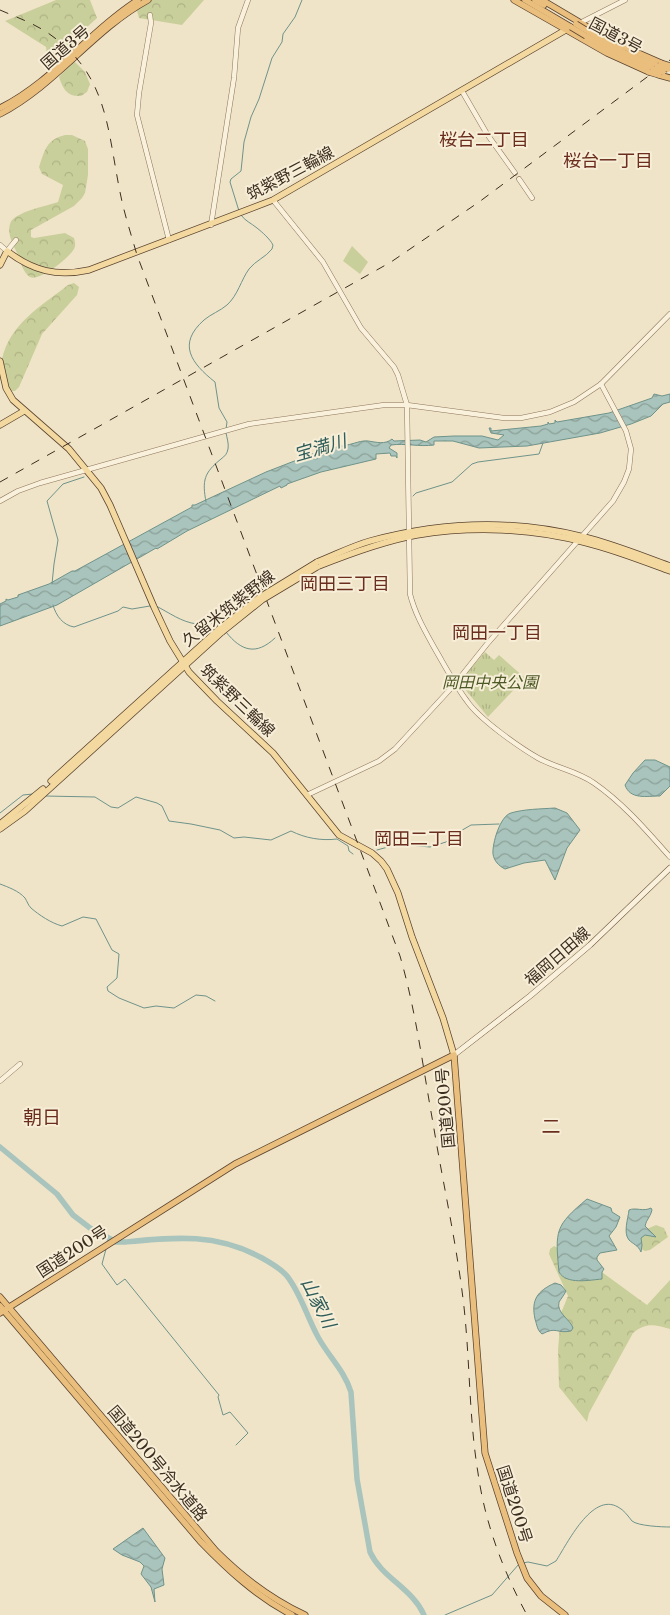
<svg xmlns="http://www.w3.org/2000/svg" width="670" height="1615" font-family="'Libre Baskerville','Noto Sans JP',serif">
<style>
.grass{fill:#c9cf9b}
.forest{fill:url(#forest-crowns)}
.park{fill:url(#park-tufts)}
.water{fill:url(#water-waves);stroke:#6f938a}
.lines{fill:none;stroke-linecap:round;stroke-linejoin:round}
.stream{stroke:#6f938a;stroke-width:1}
.river{stroke:#a9c4bc;stroke-width:5.5}
.tertiary-casing{stroke:#8d765c;stroke-width:5.5}
.secondary-casing{stroke:#6f573f;stroke-width:6}
.primary-casing{stroke:#5b4430;stroke-width:7}
.trunk-casing{stroke:#5b4430;stroke-width:7}
.tertiary{stroke:#faf1dc;stroke-width:4.5}
.secondary{stroke:#faf1dc;stroke-width:5}
.primary{stroke:#f3d9a0;stroke-width:5.5}
.trunk{stroke:#eabe7c;stroke-width:5.5}
.rail{stroke:#3d2e20;stroke-width:1;stroke-dasharray:9 9;stroke-linecap:butt}
.primary-bridge-casing{stroke:#5b4430;stroke-width:7;stroke-linecap:butt}
.trunk-bridge-casing{stroke:#5b4430;stroke-width:7;stroke-linecap:butt}
.primary-bridge{stroke:#f3d9a0;stroke-width:5.5}
.trunk-bridge{stroke:#eabe7c;stroke-width:5.5}
.labels{text-anchor:middle;stroke-width:4;stroke-linejoin:round;paint-order:stroke}
.street-label{font-size:16px;fill:#3d2e20;stroke:#f7eed8}
.park-label{font-size:16px;font-style:italic;fill:#4d5a26;stroke:#f7eed8}
.neighbourhood-label{font-size:18px;fill:#6b2e1e;stroke:#f7eed8}
.water-label{font-size:18px;font-style:italic;fill:#2f5d5a;stroke:#f7eed8}
.quarter-label{font-size:19px;fill:#6b2e1e;stroke:#f7eed8}
</style>
<defs>
<pattern id="forest-crowns" width="20" height="18" patternUnits="userSpaceOnUse" patternTransform="scale(1.25)"><rect width="20" height="18" fill="#c9cf9b"/><path d="M2 6a3 3 0 1 1 6 0M12 15a3 3 0 1 1 6 0" fill="none" stroke="#aeb285"/></pattern>
<pattern id="park-tufts" width="24" height="20" patternUnits="userSpaceOnUse" patternTransform="scale(1.25)"><rect width="24" height="20" fill="#c9cf9b"/><path d="M3 7l-1-3M5 7V3M7 7l1-3M15 17l-1-3M17 17v-4M19 17l1-3" fill="none" stroke="#aeb285"/></pattern>
<pattern id="water-waves" width="16" height="10" patternUnits="userSpaceOnUse" patternTransform="scale(1.25)"><rect width="16" height="10" fill="#a9c4bc"/><path d="M0 5q4-4 8 0t8 0" fill="none" stroke="#8ba098"/></pattern>
</defs>
<rect width="100%" height="100%" fill="#f0e4c8"/>
<path class="grass" d="M352,246L368,262L360,274L343,261Z"/>
<g class="forest">
<path d="M56,0H90L97,18L48,63L46,47L5,21Z"/>
<path d="M134,0H204L182,25L139,18Z"/>
<path d="M74,61L85,72L90,84L87,92L81,96C67,97 63,89 59,77Z"/>
<path d="M65,135H72L85,141L88,149V175L85,193L82,198L74,206L31,230V237L34,238L65,233L74,238C75,242 76,245 74,249C69,258 39,282 30,277C23,273 20,260 17,253C13,244 7,234 10,224C13,212 47,206 58,202L63,185L42,174L39,167C45,150 46,140 65,135Z"/>
<path d="M74,283L79,287L77,295L42,334L19,387L15,391C6,392 2,387 0,378C0,329 36,310 68,285Z"/>
<path d="M656,1225L664,1228L668,1237L650,1250L645,1251L641,1249L640,1232Z"/>
<path d="M554,1246L599,1270L647,1305L670,1280V1329C654,1325 647,1322 633,1333L589,1413L587,1422L559,1387L558,1350L561,1313L568,1296L549,1254L550,1249Z"/>
</g>
<path class="park" d="M485,652L494,660L499,655L525,678L488,717L459,682Z"/>
<g class="water">
<path d="M654,394L662,396L670,394V402L663,404L651,416L631,424L600,433L527,446L479,448L453,441H434V445C419,447 405,443 391,445L389,448L397,453V458L396,456H391L390,453L376,454V459L321,472L287,484V485L281,488L280,486L187,531L157,549L156,548L57,605L0,626V604L6,601V599L8,600L18,597V595L49,584L72,571H75L192,507V505H195L266,472L315,453V452H319L345,445V443L347,445C353,444 362,440 368,441C376,442 385,445 392,439L394,441L420,440L426,442L434,437L454,436H482L498,440L504,435L491,433L489,428H491V431L541,426L548,424V422L549,424L555,423V420L557,422L609,413L652,398Z"/>
<path d="M645,760H655L670,767V786L660,796C647,796 630,800 625,785L633,773Z"/>
<path d="M555,808L567,813L580,830L567,848L555,880L545,860L524,863L505,869C499,866 494,861 493,854C492,844 500,816 511,813C524,809 541,809 555,808Z"/>
<path d="M587,1199L611,1208L612,1212L620,1217L616,1227L609,1236L617,1250L600,1253L597,1257V1260L604,1269L602,1272V1279C590,1280 566,1285 559,1272C555,1230 555,1226 587,1199Z"/>
<path d="M651,1208L652,1210C651,1216 646,1220 645,1226L656,1237L645,1235L641,1238L642,1245L641,1252C638,1245 633,1244 629,1240C623,1233 628,1219 629,1210C636,1207 643,1212 651,1208Z"/>
<path d="M555,1283L561,1285L566,1291C564,1295 561,1299 559,1302C556,1313 571,1320 573,1328L571,1331C556,1334 557,1326 542,1334C537,1330 537,1325 535,1319C531,1300 537,1291 555,1283Z"/>
<path d="M143,1528L165,1558L162,1569L164,1585L154,1589L155,1602L151,1587L141,1574L144,1566L140,1562L122,1555L113,1549Z"/>
</g>
<g class="lines">
<g class="stream">
<path d="M239,211L230,182L231,179L241,171L244,142L251,117L259,99L272,58L282,42L283,34L295,17L302,0"/>
<path d="M226,429L227,422L219,408L215,382C191,363 177,344 204,320C211,314 220,311 227,305C238,295 241,280 249,269C255,261 266,257 272,249L273,245C270,239 262,232 257,228C251,223 245,221 241,215"/>
<path d="M413,496L416,493L452,482L472,464L478,462L539,454L543,443"/>
<path d="M206,502C202,480 204,473 221,459C225,456 227,454 228,449C229,444 227,438 226,433"/>
<path d="M52,584L54,564L58,540L47,501L63,484L84,477"/>
<path d="M53,605C56,616 63,625 74,627L118,611L123,607L132,609L150,606"/>
<path d="M156,606C170,613 181,622 197,624C205,625 212,621 220,626"/>
<path d="M226,632C241,651 256,656 275,638"/>
<path d="M45,796L95,797L111,807L118,808L136,797L157,803L162,806L169,821L191,824L220,830L234,838L244,837L271,840L291,831C305,838 321,841 337,839L348,846L349,851L353,854"/>
<path d="M0,813L23,795L33,794"/>
<path d="M377,850L399,844L430,847L446,842L452,836L471,825L499,824"/>
<path d="M0,884C8,887 19,891 25,898C27,901 28,905 31,908C39,915 51,923 62,926L83,917L96,919L112,950L119,954L117,978L107,987L108,991L119,998L144,1008L156,1006L174,1008L196,995L206,996L215,1001"/>
<path d="M107,1243L108,1239"/>
<path d="M106,1249L102,1264L117,1285L125,1279L219,1395L218,1397L223,1415L230,1412L248,1433L236,1445"/>
<path d="M523,1563L528,1562L547,1566L556,1561C567,1544 592,1492 618,1507C624,1510 628,1516 632,1521C638,1526 662,1527 670,1527"/>
<path d="M445,1615L492,1595L519,1564"/>
</g>
<path class="river" d="M0,1147L57,1194L73,1215L90,1228L116,1242H125C177,1237 216,1233 262,1258C271,1263 281,1269 287,1276C301,1294 307,1317 318,1337C329,1357 344,1370 351,1392L357,1479L370,1552C382,1578 412,1588 424,1615"/>
<g class="tertiary-casing">
<g id="tertiary">
<path d="M150,15L151,23L139,93L137,115L169,240"/>
<path d="M580,23L625,0"/>
<path d="M462,91L487,134L515,173"/>
<path d="M519,179L532,198"/>
<path d="M273,200L323,262L361,328L394,367L398,375L407,405L410,594C415,614 425,631 435,649C445,666 455,685 467,701C479,719 519,747 538,758C556,768 577,771 594,783C623,803 646,830 670,857"/>
<path d="M211,225L234,78L238,28L248,0"/>
<path d="M0,245L7,251L16,240"/>
<path d="M0,501L18,491L40,483L249,424L384,405H407L504,418H521L550,412L574,402L601,384L670,314"/>
<path d="M307,795L379,761L395,749L455,684L487,644L613,501L624,482L629,469L631,449L626,431L601,384"/>
<path d="M0,1081L20,1064"/>
</g>
</g>
<g class="secondary-casing">
<path id="secondary" d="M454,1055L530,996L590,945L670,868"/>
</g>
<g class="primary-casing">
<g id="primary">
<path d="M0,265L7,251C33,271 57,277 89,270L273,200L569,28"/>
<path d="M0,361L6,388L13,400L69,449L101,488L110,505L154,607L170,641L189,672L217,701L273,753L339,835L372,853L381,861L387,869L398,893L412,937L443,1018L454,1055"/>
<path d="M0,425L24,411"/>
<path d="M317,562C335,555 352,546 370,541C440,522 514,519 584,537C613,544 642,556 670,566"/>
<path d="M319,566C349,554 384,541 417,535C472,526 532,528 587,543C615,550 643,561 670,571"/>
<path d="M51,781L219,629"/>
<path d="M0,824L43,789"/>
<path d="M0,829L25,811L222,632"/>
</g>
</g>
<g class="trunk-casing">
<g id="trunk">
<path d="M514,0L607,53L649,72"/>
<path d="M525,0L571,27"/>
<path d="M535,0L544,5"/>
<path d="M542,0L613,42L661,63"/>
<path d="M591,33L625,53L657,66"/>
<path d="M586,36L624,57L653,69"/>
<path d="M659,75L670,78"/>
<path d="M0,108C51,83 90,31 138,0"/>
<path d="M0,114C56,85 93,30 148,0"/>
<path d="M0,1297L216,1551C242,1577 271,1599 305,1615"/>
<path d="M0,1306L200,1541C228,1570 256,1596 292,1615"/>
<path d="M0,1313L235,1164L454,1055L485,1453L517,1553L527,1578L541,1596L565,1615"/>
</g>
</g>
<use href="#tertiary" class="tertiary"/>
<use href="#secondary" class="secondary"/>
<use href="#primary" class="primary"/>
<use href="#trunk" class="trunk"/>
<g class="rail">
<path d="M0,10C16,17 33,23 48,33C108,74 107,128 120,192C124,213 131,234 137,255L400,956C416,1011 423,1068 433,1123C443,1184 457,1245 464,1307C470,1362 469,1418 478,1473C485,1523 503,1571 527,1615"/>
<path d="M0,482L391,262L479,202L670,60"/>
</g>
<g class="primary-bridge-casing">
<g id="primary-bridge">
<path d="M219,629L260,597L317,562"/>
<path d="M222,632L262,600L317,567"/>
</g>
</g>
<g class="trunk-bridge-casing">
<g id="trunk-bridge">
<path d="M576,24L589,32"/>
<path d="M571,27L586,36"/>
<path d="M661,63L670,66"/>
<path d="M657,66L668,69"/>
<path d="M653,69L663,72"/>
<path d="M649,72L659,75"/>
</g>
</g>
<use href="#primary-bridge" class="primary-bridge"/>
<use href="#trunk-bridge" class="trunk-bridge"/>
</g>
<g class="labels">
<g class="street-label">
<text transform="translate(616 35) rotate(28)" y="6">国道3号</text>
<text transform="translate(65 47) rotate(-41)" y="6">国道3号</text>
<text transform="translate(290 173) rotate(-28)" y="6">筑紫野三輪線</text>
<text transform="translate(228 608) rotate(-38)" y="6">久留米筑紫野線</text>
<text transform="translate(238 700) rotate(44)" y="6">筑紫野三輪線</text>
<text transform="translate(557 956) rotate(-41)" y="6">福岡日田線</text>
<text transform="translate(445 1108) rotate(-95)" y="6">国道200号</text>
<text transform="translate(72 1251) rotate(-33)" y="6">国道200号</text>
<text transform="translate(158 1463) rotate(50)" y="6">国道200号冷水道路</text>
<text transform="translate(515 1504) rotate(72)" y="6">国道200号</text>
</g>
<g class="park-label">
<text x="490" y="688">岡田中央公園</text>
</g>
<g class="neighbourhood-label">
<text x="484" y="146">桜台二丁目</text>
<text x="608" y="167">桜台一丁目</text>
<text x="345" y="590">岡田三丁目</text>
<text x="497" y="639">岡田一丁目</text>
<text x="419" y="845">岡田二丁目</text>
</g>
<g class="water-label">
<text transform="translate(320 448) rotate(-16)" y="6">宝満川</text>
<text transform="translate(318 1303) rotate(63)" y="6">山家川</text>
</g>
<g class="quarter-label">
<text x="42" y="1124">朝日</text>
<text x="551" y="1133">二</text>
</g>
</g>
</svg>
